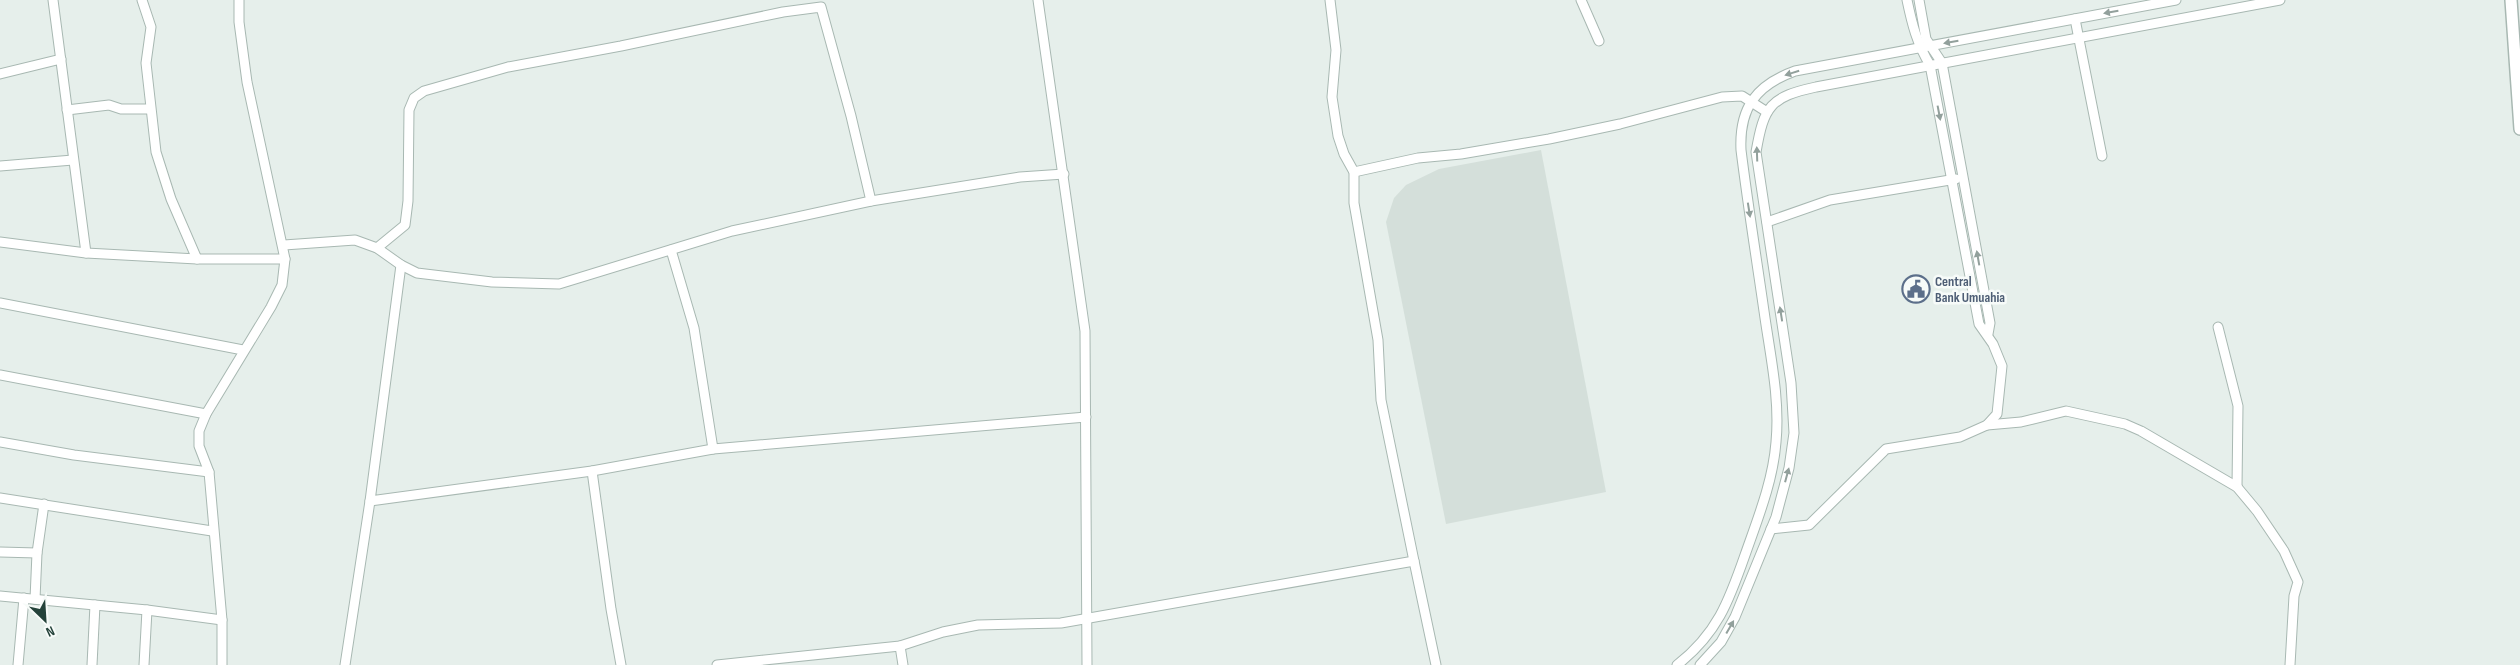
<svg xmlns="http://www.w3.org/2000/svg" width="2520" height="665" font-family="'Sofia Sans Condensed',sans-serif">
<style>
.built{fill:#d4dfda}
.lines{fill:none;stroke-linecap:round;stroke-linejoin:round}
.minor-casing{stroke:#a8b8b2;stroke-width:11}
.tertiary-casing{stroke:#a8b8b2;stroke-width:14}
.minor{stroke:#fff;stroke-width:9}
.tertiary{stroke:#fff;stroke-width:11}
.oneway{fill:#92a09c}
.labels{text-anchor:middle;stroke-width:5;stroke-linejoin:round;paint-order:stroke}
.service-label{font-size:14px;font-weight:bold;fill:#4e5e75;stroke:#f7fbf9;text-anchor:start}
</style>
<rect width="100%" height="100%" fill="#e6efeb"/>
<path class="built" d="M1541,150L1606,492L1446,524L1386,222L1394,198L1406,185L1439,169Z"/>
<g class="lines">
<g class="minor-casing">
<g id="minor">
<path d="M53,0L86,253"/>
<path d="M142,0L151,27L146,63L156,152L171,199L197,259"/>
<path d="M1038,0L1085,331L1087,665"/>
<path d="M1330,0L1336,50L1332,97L1338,136L1344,154L1354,172V203L1378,340L1381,400L1414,561"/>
<path d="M1581,0L1599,41"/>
<path d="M1919,0L1926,39L1942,63L1990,323L1988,334"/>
<path d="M2075,19L2102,156"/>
<path d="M0,74L61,59"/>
<path d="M67,110L109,105L121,109H149"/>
<path d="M0,166L73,160"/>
<path d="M1354,172L1418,158L1461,154L1549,139L1620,124L1722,97L1742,96L1767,112"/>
<path d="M1767,222L1830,200L1956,179"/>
<path d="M0,242L86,253L197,259H285"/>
<path d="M284,245L355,240L377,248L401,265L417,273L492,282L559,284L732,231L871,201L1020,177L1064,174"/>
<path d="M377,248L405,225L408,201L409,110L414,98L424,91L508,67L621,46L783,12L821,7L851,116L871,201"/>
<path d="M671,250L694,328L713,449L1086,417"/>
<path d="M401,265L370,501L592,471L713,449"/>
<path d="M0,303L243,350"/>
<path d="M2218,327L2238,406L2237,487"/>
<path d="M0,375L206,414"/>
<path d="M1987,425L2021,422L2066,411L2125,424L2141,431L2237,487L2257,511L2284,551L2298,582L2294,596L2290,665"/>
<path d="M0,442L74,455L209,472"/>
<path d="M592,471L611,609L621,665"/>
<path d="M0,498L212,531"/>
<path d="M1771,529L1809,525L1886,449L1960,437L1987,425L1997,414L2002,366L1993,344L1979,324L1930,65C1917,44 1912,24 1907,0"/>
<path d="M0,552L37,553"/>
<path d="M0,596L147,610L222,620"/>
<path d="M35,599L37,553L44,504"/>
<path d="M900,646L903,665"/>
<path d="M18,665L24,598"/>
<path d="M92,665L95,605"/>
<path d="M144,665L147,610"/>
<path d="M222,665V620L209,472L199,446V431L206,414L271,307L282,285L285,259L247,82L239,22V0"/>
<path d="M345,665L370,501"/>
<path d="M717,665L900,646L943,632L978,625L1061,623L1414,561L1436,665"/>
<path d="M1677,665C1717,634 1729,601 1745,555C1758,518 1773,481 1776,442C1780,401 1771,359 1765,318C1757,262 1748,206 1741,150C1739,108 1756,85 1795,71L2176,0"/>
<path d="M1700,665L1721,642L1735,617L1776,517L1789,468L1794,433L1791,383L1756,152C1764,106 1770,97 1816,87L2280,0"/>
</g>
</g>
<g class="tertiary-casing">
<path id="tertiary" d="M2511,0L2520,129"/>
</g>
<use href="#minor" class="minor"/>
<use href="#tertiary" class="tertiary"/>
</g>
<defs><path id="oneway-solid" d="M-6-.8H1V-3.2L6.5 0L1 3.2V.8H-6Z" transform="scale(1.25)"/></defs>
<g class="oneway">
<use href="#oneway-solid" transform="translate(2111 12) rotate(170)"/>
<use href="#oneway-solid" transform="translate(1951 42) rotate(170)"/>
<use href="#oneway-solid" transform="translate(1792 73) rotate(163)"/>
<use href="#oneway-solid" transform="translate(1939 113) rotate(79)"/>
<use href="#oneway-solid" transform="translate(1757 154) rotate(-92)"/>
<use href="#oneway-solid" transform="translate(1749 210) rotate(81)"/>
<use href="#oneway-solid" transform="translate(1978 258) rotate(-100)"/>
<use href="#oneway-solid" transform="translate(1781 314) rotate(-99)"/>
<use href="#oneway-solid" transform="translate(1787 475) rotate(-75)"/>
<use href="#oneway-solid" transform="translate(1730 627) rotate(-60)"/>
</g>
<defs>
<g id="civic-ring" transform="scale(1.4375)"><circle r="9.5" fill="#f7fbf9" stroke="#5c6f8a" stroke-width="1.5"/><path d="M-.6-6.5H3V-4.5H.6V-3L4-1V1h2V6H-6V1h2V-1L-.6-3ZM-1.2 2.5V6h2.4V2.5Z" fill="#5c6f8a"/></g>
</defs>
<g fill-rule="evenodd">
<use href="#civic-ring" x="1916" y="289"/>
</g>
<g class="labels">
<g class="service-label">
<text x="1935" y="286">Central<tspan x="1935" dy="16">Bank Umuahia</tspan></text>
</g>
</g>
<g transform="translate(45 620) rotate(155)" stroke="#f7fbf9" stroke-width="4" paint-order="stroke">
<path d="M0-4L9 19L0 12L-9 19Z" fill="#24423a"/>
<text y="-8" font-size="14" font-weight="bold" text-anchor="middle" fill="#24423a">N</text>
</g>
</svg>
